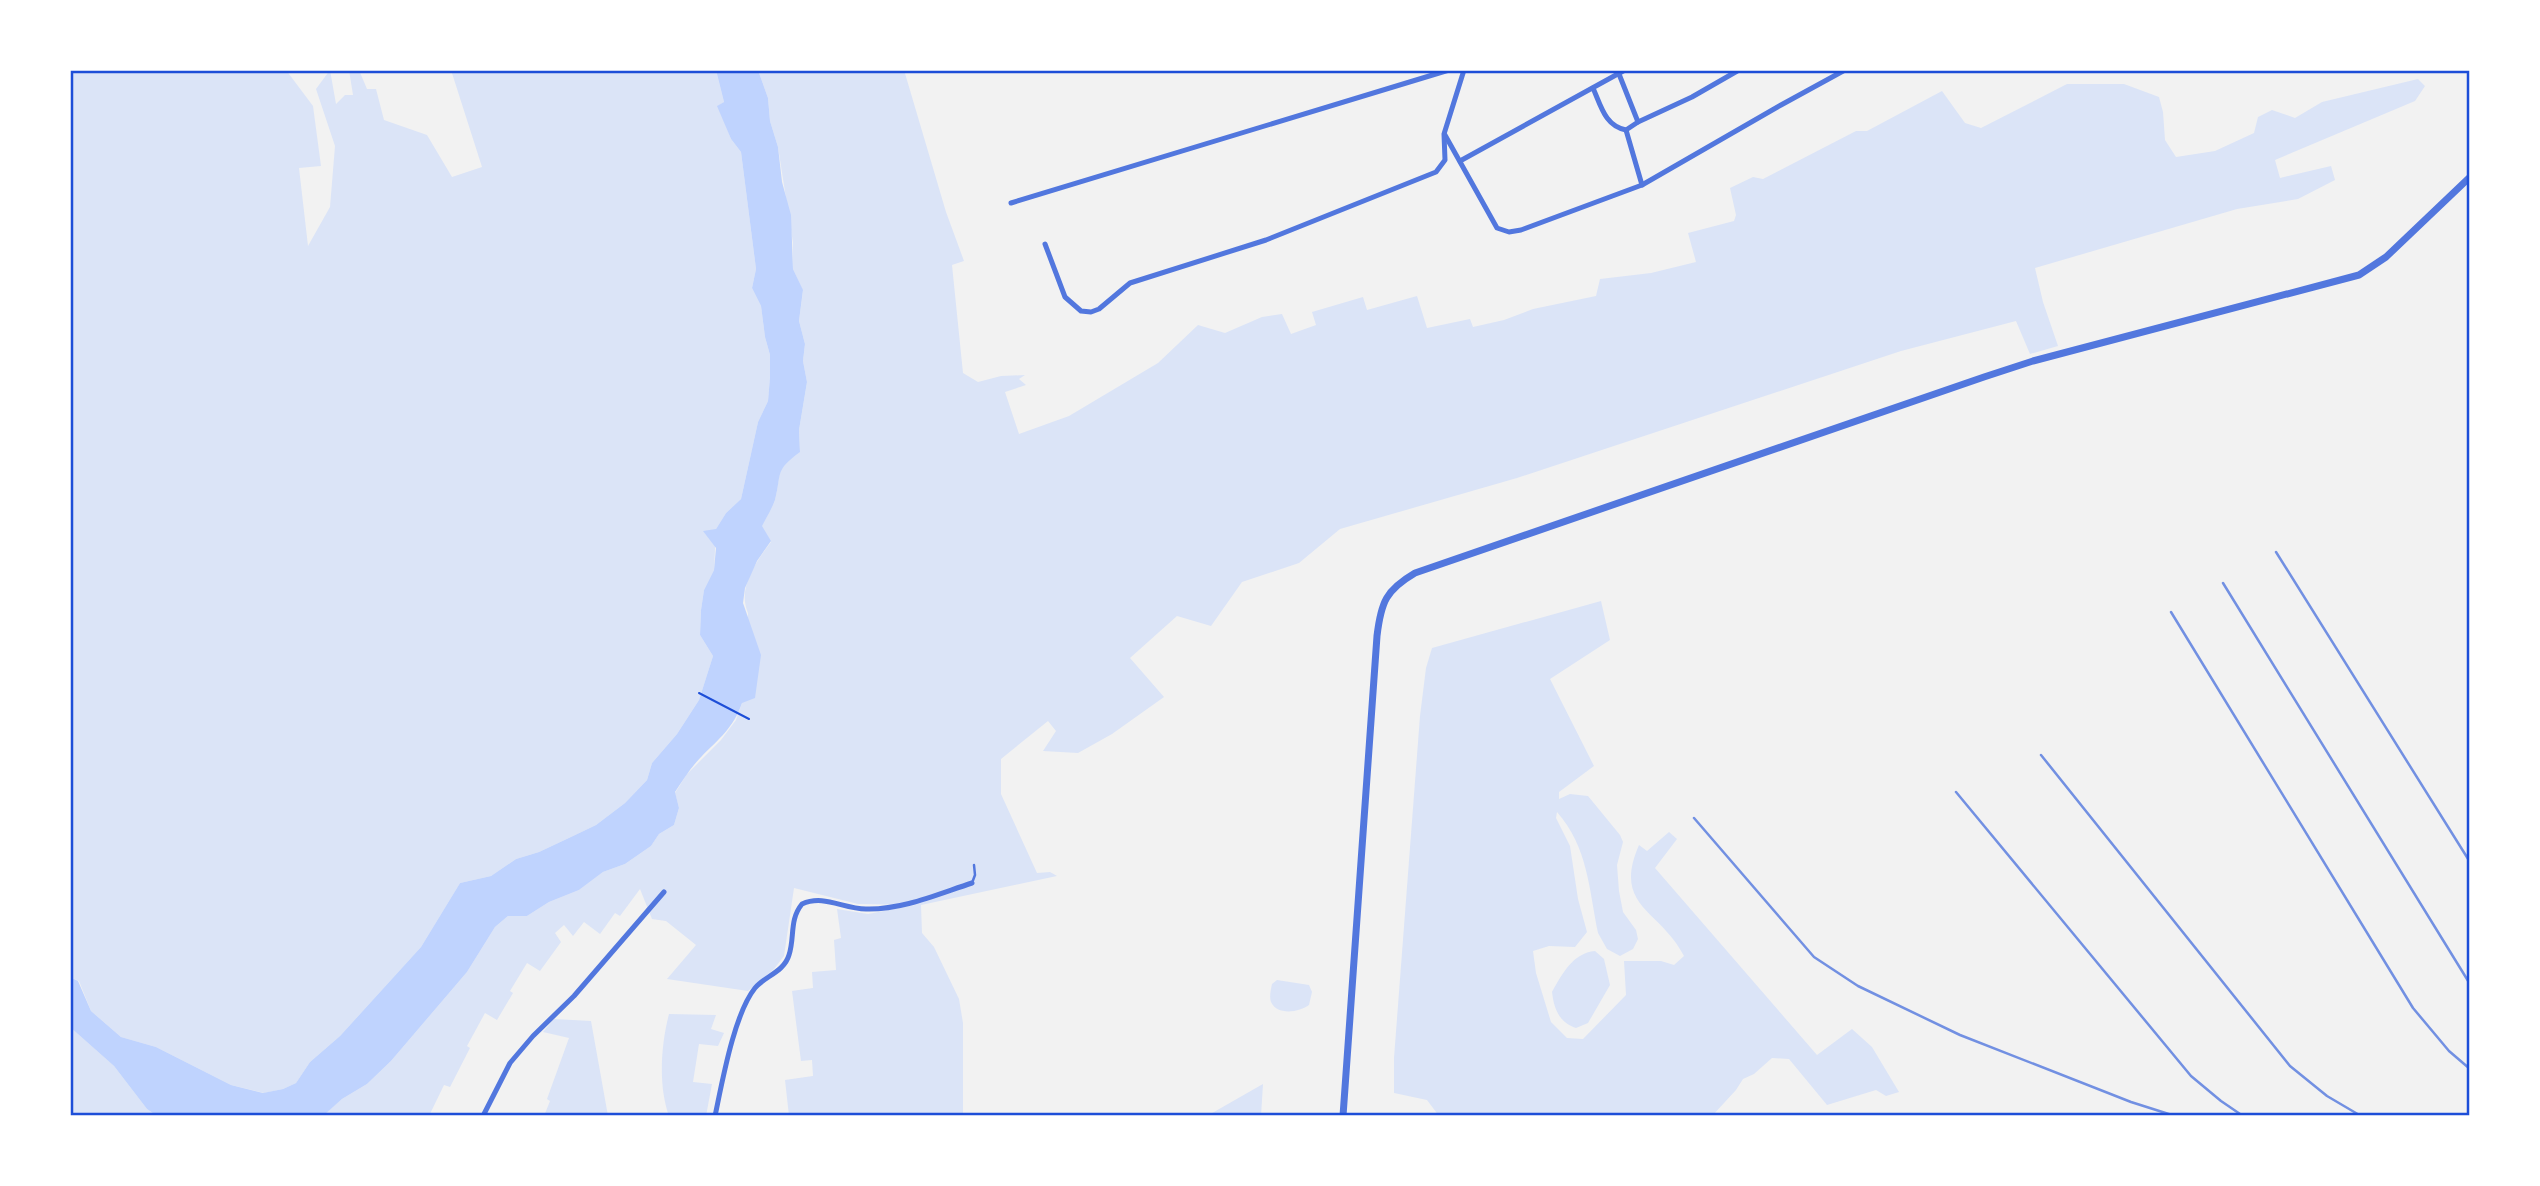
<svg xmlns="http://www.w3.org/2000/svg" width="2540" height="1186" font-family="Spectral,serif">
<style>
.green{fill:#dbe4f7}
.water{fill:#bfd3fe}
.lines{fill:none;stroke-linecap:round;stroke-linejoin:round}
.path{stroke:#1d4ed8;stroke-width:2}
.service{stroke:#5277de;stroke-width:2.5}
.minor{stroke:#5277de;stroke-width:5}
.tertiary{stroke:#5277de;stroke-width:7}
.rail{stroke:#7290e2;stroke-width:2.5}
.neatline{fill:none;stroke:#1d4ed8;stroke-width:2.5}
</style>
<rect width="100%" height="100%" fill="#f2f2f2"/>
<g class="green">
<path d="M70,70H286L313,106L321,166L299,168L308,246L330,207L335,146L316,89L330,70L336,104L345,95H353L349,70H359L367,89H376L384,120L427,135L452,177L482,167L451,70H716L724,102L718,106L731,139L741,152L756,269L752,288L761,306L765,337L770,355V377L768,401L758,422L741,499L726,513L716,529L714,570L704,590L701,610L700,635L713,656L699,700L677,734L652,763L647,780L625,803L596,825L573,836L539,852L516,859L491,876L460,883L421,947L340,1036L310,1062L296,1083L283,1089L264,1093L231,1085L156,1047L121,1037L91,1011L79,981L70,977Z"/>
<path d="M758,70H904L946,212L964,261L952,265L963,373L978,382L1001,376L1025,375L1019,379L1026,385L1005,392L1019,434L1069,416L1158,363L1198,325L1225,333L1262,317L1282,314L1291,334L1316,325L1312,312L1363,297L1367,310L1417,296L1427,328L1470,319L1473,327L1504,320L1533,309L1596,296L1600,279L1651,273L1696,262L1688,233L1734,221L1736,215L1730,188L1753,177L1763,179L1856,131H1867L1942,91L1965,123L1981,128L2067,84H2124L2159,97L2163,112L2165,140L2176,157L2215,151L2254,133L2258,117L2272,110L2295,118L2322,102L2418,79L2425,86L2415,101L2275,160L2280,178L2331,166L2335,180L2298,199L2237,209L2035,268L2043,302L2058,346L2030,354L2016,321L1901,351L1517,478L1340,529L1299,563L1242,582L1211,626L1177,616L1130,658L1164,697L1112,734L1078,753L1043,751L1056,731L1048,721L1001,759V794L1037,873L1050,872L1057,876L921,905L922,933L934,947L959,999L963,1023V1116H789L785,1080L813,1076L812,1060L801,1061L792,991L813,988L812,972L836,970L834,940L841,938L837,909L868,914L915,905L858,904L794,888L784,956L774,969L748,991L667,979L696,945L666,921L652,919L640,889L620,916L615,913L600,934L584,922L573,936L564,925L555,933L561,942L540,971L527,963L510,991L513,993L497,1020L485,1013L467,1046L470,1048L450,1087L444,1085L429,1116L425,1114L423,1116H322L342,1099L367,1084L391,1061L467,972L495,927L508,916H527L549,902L579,890L603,872L625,864L651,846L659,834L674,825L679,808L675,793L687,774L721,740L736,720L742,703L748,613C737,588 756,562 771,542L761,526C766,518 772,509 775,500C782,473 773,471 800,451L799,430L807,382L803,361L805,344L799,321L803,291L793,269V243L778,147L770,121L768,98Z"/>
<path d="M1601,601L1610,640L1550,679L1594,766L1559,792V799L1570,794L1588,796L1620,835L1623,842L1617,865L1619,891L1623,912L1636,930L1638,939L1633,949L1620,956L1607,949L1598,933C1589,889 1588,847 1557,812L1556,818L1570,846L1578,899L1587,932L1575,947L1549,946L1533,951L1536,973L1551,1022L1567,1038L1583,1039L1626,995L1624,961H1661L1674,965L1684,956C1660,909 1612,907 1639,845L1647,851L1669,832L1677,839L1655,868L1817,1055L1852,1029L1872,1047L1899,1092L1886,1096L1876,1090L1827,1105L1789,1059L1772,1058L1754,1074L1743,1079L1736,1090L1712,1116H1439L1427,1100L1394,1093V1058L1420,716L1426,668L1432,648Z"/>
<path d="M1595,951L1604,959L1610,985L1588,1023L1576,1028C1559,1022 1554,1009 1552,992C1562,974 1573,953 1595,951Z"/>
<path d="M1277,980L1309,985L1312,992L1309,1005C1300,1012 1277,1016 1271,1002C1269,997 1271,989 1272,984Z"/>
<path d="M669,1014L716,1015L711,1029L724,1033L718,1046L699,1044L693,1082L712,1084L706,1116H669C658,1085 661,1045 669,1014Z"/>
<path d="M554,1019L591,1021L608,1116H544L550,1101L547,1099L569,1038L543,1032Z"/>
<path d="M70,1027L114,1066L147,1109L157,1116H70Z"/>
<path d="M1263,1084L1261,1116H1207Z"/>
</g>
<path class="water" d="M716,70H758L768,98L770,121L778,147L782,182L791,215L793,269L803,290L799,321L805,344L803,361L807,382L799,430L800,452C774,471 782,473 775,500C772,509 766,518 762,526L771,541L757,561L745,588L743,603L761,655L755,698L742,703C734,727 719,739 702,756C691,767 683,780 675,792L679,808L674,825L659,834L651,846L625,864L603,872L579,890L549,902L527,916H508L495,927L467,972L391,1061L367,1084L342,1099L324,1115L157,1116L147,1109L114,1066L70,1027V977L78,981L91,1011L121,1037L156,1047L231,1085L263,1093L283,1089L296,1083L310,1062L340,1036L421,947L460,883L491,876L516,859L539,852L573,836L596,825L625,803L647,780L652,763L677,734L699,700L713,656L700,635L701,610L704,590L714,570L716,548L703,531L716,529L726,513L741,499L758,422L768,401L770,377V355L765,337L761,306L752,288L756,269L741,152L731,139L717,106L724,102Z"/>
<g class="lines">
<path class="path" d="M699,693L749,719"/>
<path class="service" d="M972,883L975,875L974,865"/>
<g class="minor">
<path d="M1619,74L1638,122L1626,130L1642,185"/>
<path d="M1593,88C1601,106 1605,126 1626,130"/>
<path d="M1638,122L1692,97L1739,70"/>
<path d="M1445,135L1497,228L1509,232L1521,230L1642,185L1781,105L1845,70"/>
<path d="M1460,161L1625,70"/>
<path d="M1011,203L1449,70"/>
<path d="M1045,244L1065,297L1081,311L1091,312L1099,309L1130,283L1266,240L1436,172L1445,160L1444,134L1464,70"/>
<path d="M483,1116L510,1063L533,1036L574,996L664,892"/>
<path d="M715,1116C722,1083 734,1014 755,988C765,976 784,972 789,955C795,937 789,920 802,904C824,894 843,909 866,909C902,910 938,894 972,883"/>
</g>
<path class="tertiary" d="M1343,1116L1377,636C1381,602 1386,590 1415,573L1984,377L2033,361L2359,275L2386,257L2470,177"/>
<g class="rail">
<path d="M2276,552L2470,862"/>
<path d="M2223,583L2470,984"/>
<path d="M2171,612L2413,1008L2449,1051L2470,1069"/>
<path d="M2041,755L2290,1066L2327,1096L2361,1116"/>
<path d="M1956,792L2191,1076L2221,1101L2243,1116"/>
<path d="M1694,818L1814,957L1858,986L1960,1035L2131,1102L2175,1116"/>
</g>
</g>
<rect width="2540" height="1186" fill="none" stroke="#ffffff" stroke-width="144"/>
<rect x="72" y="72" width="2396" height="1042" class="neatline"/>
</svg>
